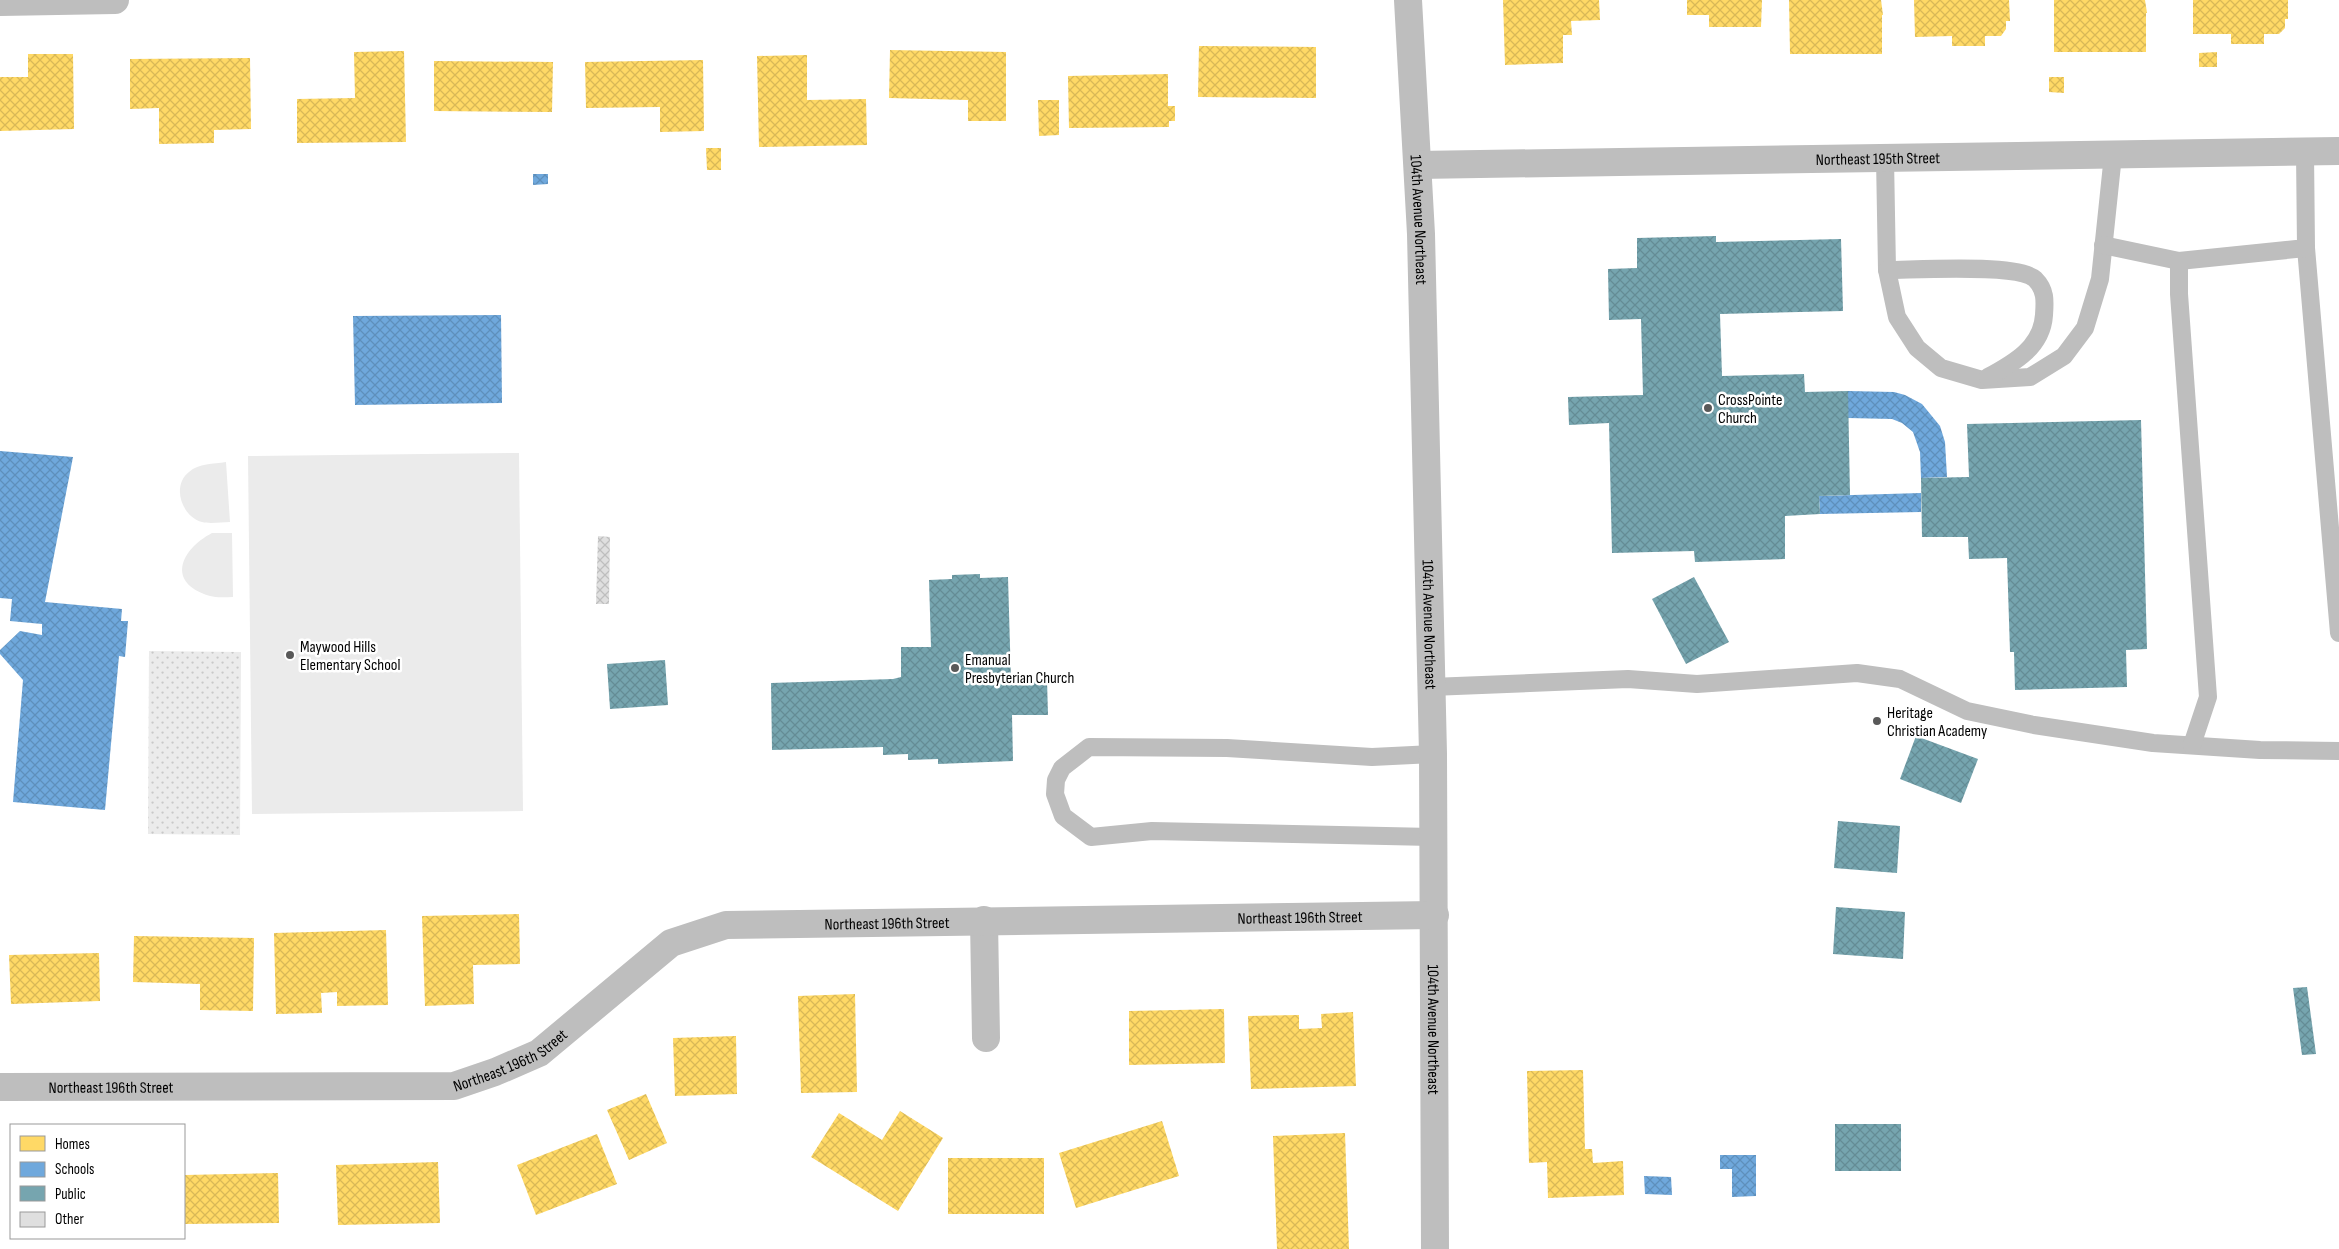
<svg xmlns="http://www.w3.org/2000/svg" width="2339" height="1249" font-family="'Sofia Sans Condensed',sans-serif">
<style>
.grass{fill:#ebebeb}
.park{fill:url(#park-dots)}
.homes{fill:url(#homes-cross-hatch)}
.schools{fill:url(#schools-cross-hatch)}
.public{fill:url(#public-cross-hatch)}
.building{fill:url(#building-cross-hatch)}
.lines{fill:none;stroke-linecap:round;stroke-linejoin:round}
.service{stroke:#bebebe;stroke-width:18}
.minor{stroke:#bebebe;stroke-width:28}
.poi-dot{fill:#595959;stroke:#fff;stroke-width:2}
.labels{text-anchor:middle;stroke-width:5;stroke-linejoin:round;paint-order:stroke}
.street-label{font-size:16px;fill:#000;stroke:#fff}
.poi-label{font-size:16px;fill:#000;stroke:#fff;text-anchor:start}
</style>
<defs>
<pattern id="park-dots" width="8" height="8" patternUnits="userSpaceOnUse" patternTransform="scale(1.25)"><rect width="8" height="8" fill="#ebebeb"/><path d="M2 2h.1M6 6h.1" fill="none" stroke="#c8c8c8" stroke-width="1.8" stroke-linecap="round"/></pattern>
<pattern id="homes-cross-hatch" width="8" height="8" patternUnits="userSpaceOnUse" patternTransform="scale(1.25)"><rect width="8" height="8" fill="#ffd966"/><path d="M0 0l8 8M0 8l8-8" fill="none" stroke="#d9b857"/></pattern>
<pattern id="schools-cross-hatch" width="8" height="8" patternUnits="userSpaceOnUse" patternTransform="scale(1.25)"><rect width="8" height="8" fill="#6fa8dc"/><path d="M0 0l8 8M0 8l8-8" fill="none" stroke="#5e8fbb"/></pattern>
<pattern id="public-cross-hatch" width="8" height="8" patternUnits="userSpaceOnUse" patternTransform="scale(1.25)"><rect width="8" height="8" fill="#76a5af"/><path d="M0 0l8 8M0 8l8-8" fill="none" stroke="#648c95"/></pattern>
<pattern id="building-cross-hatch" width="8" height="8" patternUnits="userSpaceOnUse" patternTransform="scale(1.25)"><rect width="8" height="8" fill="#dfdfdf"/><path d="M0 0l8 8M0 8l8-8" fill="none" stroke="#bebebe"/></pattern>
</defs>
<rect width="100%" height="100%" fill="#fff"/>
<g class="grass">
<path d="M519,453L523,811L252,814L248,456Z"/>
<path d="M226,462L230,522C222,522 210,524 202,522C182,517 171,486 189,472C199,463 213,464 226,462Z"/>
<path d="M212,533H232L233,597C226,597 217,598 210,596C166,583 180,550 212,533Z"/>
</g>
<path class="park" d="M149,651L241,652L240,835L148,834Z"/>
<g class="homes">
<path d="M1503,0H1599L1600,20L1571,21L1572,35H1563V63L1505,65Z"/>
<path d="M1687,0H1762L1761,27H1709V15H1687Z"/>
<path d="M1789,0H1881L1883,15H1882V54H1790Z"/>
<path d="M1914,0H2009L2010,21H2006V29L2001,36H1985V46H1952V36L1915,37Z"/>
<path d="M2054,0H2145L2147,13H2146V52H2054Z"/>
<path d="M2193,0H2288V19H2285V28L2279,34H2264V44H2231V34H2193Z"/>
<path d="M1199,46L1316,47V98L1198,97Z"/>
<path d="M890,50L1006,52V121H968V100L889,98Z"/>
<path d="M404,51L406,142L297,143V99L355,98L354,52Z"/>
<path d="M2217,52V67H2199V53Z"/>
<path d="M28,54H73L74,129L0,131V77H28Z"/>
<path d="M807,55V100L866,99L867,145L759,147L757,56Z"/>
<path d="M250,58L251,129L214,130V143L159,144V108L130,109V59Z"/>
<path d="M703,60L704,131L660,132V107L586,108L585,62Z"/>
<path d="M434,61L553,62L552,112L434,111Z"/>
<path d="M1168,74V106H1175V121H1169V127L1069,128L1068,76Z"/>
<path d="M2049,77H2064V93L2049,92Z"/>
<path d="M1038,100H1059V135L1039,136Z"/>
<path d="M706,148H721V170H707Z"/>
<path d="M519,914L520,964L473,965L474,1004L425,1006L422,916Z"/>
<path d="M386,930L388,1005L337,1006V992L321,993L322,1013L276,1014L274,933Z"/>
<path d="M134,936L254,938L253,1011L200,1010V984L133,982Z"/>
<path d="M99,953L100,1001L11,1004L9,955Z"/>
<path d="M855,994L857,1092L801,1093L798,996Z"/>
<path d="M1224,1009L1225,1063L1129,1065V1011Z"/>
<path d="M1353,1012L1356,1086L1251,1089L1248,1016L1299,1015V1029L1322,1028L1321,1014Z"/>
<path d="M736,1036L737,1094L675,1096L673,1038Z"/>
<path d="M1583,1070L1585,1149H1592L1593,1163L1623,1161L1624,1195L1548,1198L1547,1162L1529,1163L1527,1071Z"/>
<path d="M646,1094L667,1143L629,1160L607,1110Z"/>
<path d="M900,1111L943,1138L898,1211L811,1157L839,1113L882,1140Z"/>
<path d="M1162,1121L1179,1176L1076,1208L1059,1153Z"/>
<path d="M1345,1133L1349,1249H1277L1273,1136Z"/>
<path d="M597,1134L617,1184L536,1215L517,1165Z"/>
<rect x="948" y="1158" width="96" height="56"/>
<path d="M438,1162L440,1223L338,1225L336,1165Z"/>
<path d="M278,1173L279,1223L185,1224V1175Z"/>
</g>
<g class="schools">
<path d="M533,174H548V184L533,185Z"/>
<path d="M501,315L502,403L355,405L353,316Z"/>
<path d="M1848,391L1894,392L1905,395L1922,404L1940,426L1945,442L1947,477L1921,478L1920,452L1913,432L1902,423L1892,419L1848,418Z"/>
<path d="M0,451L73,457L45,602L122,609L121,621H128L125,657L119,656L105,810L13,802L23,680L0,654V650L20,631L42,635V624L10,621L12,599L0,598Z"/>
<path d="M1921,493V512L1820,514L1819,496Z"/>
<path d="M1720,1155H1756V1196L1732,1197V1169H1720Z"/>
<path d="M1644,1176L1671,1177L1672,1195L1645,1194Z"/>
</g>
<g class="public">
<path d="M1716,236V242L1841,239L1843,311L1720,314L1722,376L1804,374L1805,392L1848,391L1850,495L1819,496L1820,514L1785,516V559L1695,562L1694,551L1612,553L1609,423L1569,425L1568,397L1643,395L1641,319L1609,320L1608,269L1637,268V238Z"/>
<path d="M2141,420L2147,649L2126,650L2127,687L2015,690L2014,652H2010L2007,558L1969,559L1968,537H1922L1921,478L1969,477L1967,424Z"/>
<path d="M980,574V578L1008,577L1011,681L1047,680L1048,715H1012L1013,761L938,764V759L908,760V754L883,755V747L772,750L771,683L893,679L901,677V647H931L929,580L952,579V575Z"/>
<path d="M1694,577L1729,642L1686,664L1652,599Z"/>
<path d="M665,660L668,705L610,709L607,664Z"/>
<path d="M1916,736L1978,759L1961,803L1900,779Z"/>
<path d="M1838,821L1900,826L1897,873L1834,868Z"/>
<path d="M1836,907L1905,912L1903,959L1833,954Z"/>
<path d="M2307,987L2316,1054L2302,1055L2293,988Z"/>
<rect x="1835" y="1124" width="66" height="47"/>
</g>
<path class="building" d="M598,536L610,537L609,604H596Z"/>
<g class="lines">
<g class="service">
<path d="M1885,158L1887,270L1897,317L1917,348L1941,368L1982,380L2030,377L2064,356L2085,328L2100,279L2113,155"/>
<path d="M2103,245L2179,261"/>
<path d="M2306,248L2339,633"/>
<path d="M1887,270C1914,270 2018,263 2035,279C2046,290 2045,301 2044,315C2042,347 2014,363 1988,377"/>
<path d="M1431,687L1628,679L1697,684L1857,673L1900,679L1967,711L2034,725L2153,743L2260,750L2339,751"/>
<path d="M2192,745L2208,697L2179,294V261L2306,248L2305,152"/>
<path d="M1432,837L1152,831L1091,837L1063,816L1055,794L1056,780L1062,768L1089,747L1227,748L1372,757L1433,754"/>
</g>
<g class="minor">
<path id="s1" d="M1408,0L1421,234L1433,754L1435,1249"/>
<path d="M0,2L115,0"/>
<path id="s2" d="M1418,165L2339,151"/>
<path d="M984,920L986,1038"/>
<path id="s3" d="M0,1087L454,1086L495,1072L539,1053L671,943L726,925L1435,915"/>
</g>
</g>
<g class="poi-dot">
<circle cx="1708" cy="408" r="5"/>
<circle cx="290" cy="655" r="5"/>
<circle cx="955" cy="668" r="5"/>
<circle cx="1877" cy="721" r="5"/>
</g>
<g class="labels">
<g class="street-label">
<text dy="6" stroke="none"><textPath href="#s2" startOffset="460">Northeast 195th Street</textPath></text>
<text dy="6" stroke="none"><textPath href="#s1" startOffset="220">104th Avenue Northeast</textPath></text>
<text dy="6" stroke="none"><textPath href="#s1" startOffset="625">104th Avenue Northeast</textPath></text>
<text dy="6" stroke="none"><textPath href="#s3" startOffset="1349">Northeast 196th Street</textPath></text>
<text dy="6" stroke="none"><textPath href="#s3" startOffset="936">Northeast 196th Street</textPath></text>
<text dy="6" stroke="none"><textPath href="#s1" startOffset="1030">104th Avenue Northeast</textPath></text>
<text dy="6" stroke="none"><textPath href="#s3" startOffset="516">Northeast 196th Street</textPath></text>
<text dy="6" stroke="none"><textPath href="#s3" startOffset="111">Northeast 196th Street</textPath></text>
</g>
<g class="poi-label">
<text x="1718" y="405">CrossPointe<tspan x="1718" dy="18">Church</tspan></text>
<text x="300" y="652">Maywood Hills<tspan x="300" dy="18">Elementary School</tspan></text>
<text x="965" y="665">Emanual<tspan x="965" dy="18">Presbyterian Church</tspan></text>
<text x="1887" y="718">Heritage<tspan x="1887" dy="18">Christian Academy</tspan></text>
</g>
</g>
<rect x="10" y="1124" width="175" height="115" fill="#ffffff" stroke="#999999"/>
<rect x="20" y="1136" width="25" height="15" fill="#ffd966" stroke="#999999"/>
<text x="55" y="1149" font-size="15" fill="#000000">Homes</text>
<rect x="20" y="1162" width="25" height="15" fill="#6fa8dc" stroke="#999999"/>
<text x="55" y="1174" font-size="15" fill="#000000">Schools</text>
<rect x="20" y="1186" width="25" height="15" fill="#76a5af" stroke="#999999"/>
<text x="55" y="1199" font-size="15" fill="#000000">Public</text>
<rect x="20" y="1212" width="25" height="15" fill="#dfdfdf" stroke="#999999"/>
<text x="55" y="1224" font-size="15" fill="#000000">Other</text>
</svg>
